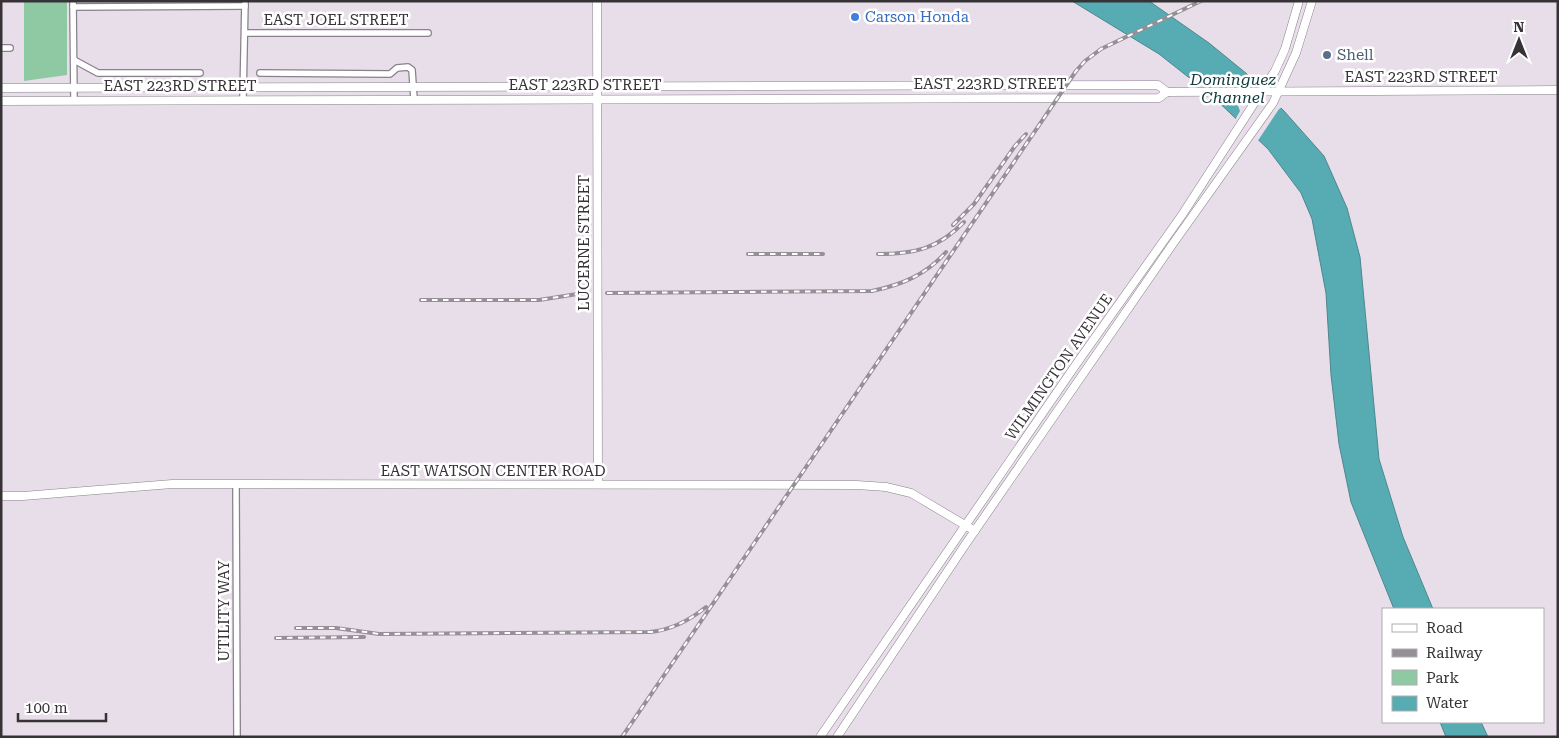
<svg xmlns="http://www.w3.org/2000/svg" width="1559" height="738" font-family="'Roboto Serif',serif">
<style>
.green{fill:#8fc9a4}
.water{fill:#57acb3;stroke:#4d878e}
.pier{fill:#e7dee9}
.lines{fill:none;stroke-linecap:round;stroke-linejoin:round}
.street-casing{stroke:#89818b;stroke-width:8}
.secondary-casing{stroke:#89818b;stroke-width:9}
.street{stroke:#fff;stroke-width:5.5}
.secondary{stroke:#fff;stroke-width:8}
.rail-casing{stroke:#968f97;stroke-width:4}
.rail{stroke:#fff;stroke-width:2;stroke-dasharray:5.5;stroke-linecap:butt}
.shop-dot{fill:#3f7fe0;stroke:#fff;stroke-width:2}
.service-dot{fill:#5c6f8a;stroke:#fff;stroke-width:2}
.labels{text-anchor:middle;stroke-width:5;stroke-linejoin:round;paint-order:stroke}
.shop-label{font-size:15px;fill:#366cbe;stroke:#fff;text-anchor:start}
.street-label{font-size:15px;fill:#363236;stroke:#fff}
.service-label{font-size:15px;fill:#4e5e75;stroke:#fff;text-anchor:start}
.water-label{font-size:16px;font-style:italic;fill:#113a3d;stroke:#fff}
</style>
<rect width="100%" height="100%" fill="#e7dee9"/>
<path class="green" d="M24,1H67V75L24,81Z"/>
<g class="water">
<path d="M1072,1H1149L1209,43L1247,74L1284,111L1324,156L1347,208L1360,257L1379,459L1403,537L1433,609H1394L1351,502L1339,444L1331,375L1326,293L1312,219L1301,193L1268,149L1211,95L1159,54Z"/>
<path d="M1440,722H1481L1488,737H1446Z"/>
</g>
<path class="pier" d="M1254,77L1284,106L1279,109L1257,142L1235,120L1240,111L1238,106L1233,103H1215L1185,78Z"/>
<g class="lines">
<g class="street-casing">
<g id="street">
<path d="M73,1L74,101"/>
<path d="M73,7L245,6"/>
<path d="M245,33H428"/>
<path d="M1,48H10"/>
<path d="M74,60L98,73H200"/>
<path d="M260,73L390,74L397,68L408,67L412,70L414,99"/>
<path d="M243,99L245,1"/>
<path d="M236,485L237,737"/>
</g>
</g>
<g class="secondary-casing">
<g id="secondary">
<path d="M597,1L598,484"/>
<path d="M1,88L1158,85L1167,92L1558,90"/>
<path d="M1,101L1159,98L1167,92"/>
<path d="M1,496H23L172,484L857,485L886,487L911,493L975,531"/>
<path d="M820,737L1077,363L1182,215L1275,71L1285,49L1299,1"/>
<path d="M837,737L965,545L1172,245L1273,103L1296,53L1312,1"/>
</g>
</g>
<use href="#street" class="street"/>
<use href="#secondary" class="secondary"/>
<g class="rail-casing">
<g id="rail">
<path d="M953,225L974,204L1015,146L1026,134"/>
<path d="M748,254H823"/>
<path d="M878,254C914,254 938,249 964,222"/>
<path d="M607,293L872,291C901,285 926,275 946,252"/>
<path d="M421,300H539L584,293"/>
<path d="M296,628H336L379,634L650,632C671,630 690,620 706,607"/>
<path d="M276,638L364,637"/>
<path d="M622,737L1076,71L1085,61L1101,49L1201,1"/>
</g>
</g>
<use href="#rail" class="rail"/>
</g>
<circle class="shop-dot" cx="855" cy="17" r="5"/>
<circle class="service-dot" cx="1327" cy="55" r="5"/>
<g class="labels">
<g class="shop-label">
<text x="865" y="22">Carson Honda</text>
</g>
<g class="street-label">
<text x="336" y="25">EAST JOEL STREET</text>
<text x="1421" y="82">EAST 223RD STREET</text>
<text x="990" y="89">EAST 223RD STREET</text>
<text x="585" y="90">EAST 223RD STREET</text>
<text x="180" y="91">EAST 223RD STREET</text>
<text transform="translate(584 243) rotate(-90)" y="5">LUCERNE STREET</text>
<text transform="translate(1059 367) rotate(-55)" y="5">WILMINGTON AVENUE</text>
<text x="493" y="476">EAST WATSON CENTER ROAD</text>
<text transform="translate(224 611) rotate(-90)" y="5">UTILITY WAY</text>
</g>
<g class="service-label">
<text x="1337" y="60">Shell</text>
</g>
<g class="water-label">
<text x="1233" y="85">Dominguez<tspan x="1233" dy="18">Channel</tspan></text>
</g>
</g>
<rect width="1559" height="738" fill="none" stroke="#363236" stroke-width="5"/>
<rect x="1382" y="608" width="162" height="115" fill="#ffffff" stroke="#afadaf"/>
<rect x="1392" y="624" width="25" height="8" fill="#ffffff" stroke="#afadaf"/>
<text x="1426" y="633" font-size="15" fill="#363236">Road</text>
<rect x="1392" y="649" width="25" height="8" fill="#968f97" stroke="#afadaf"/>
<text x="1426" y="658" font-size="15" fill="#363236">Railway</text>
<rect x="1392" y="670" width="25" height="15" fill="#8fc9a4" stroke="#afadaf"/>
<text x="1426" y="683" font-size="15" fill="#363236">Park</text>
<rect x="1392" y="696" width="25" height="15" fill="#57acb3" stroke="#afadaf"/>
<text x="1426" y="708" font-size="15" fill="#363236">Water</text>
<g transform="translate(1519 40)" stroke="#ffffff" stroke-width="4" paint-order="stroke">
<path d="M0-4L9 19L0 12L-9 19Z" fill="#363236"/>
<text y="-8" font-size="14" font-weight="bold" text-anchor="middle" fill="#363236">N</text>
</g>
<path d="M18 713v8h88v-8" fill="none" stroke="#363236" stroke-width="2.5"/>
<text x="25" y="713" font-size="15" fill="#363236" stroke="#ffffff" stroke-width="4" paint-order="stroke">100 m</text>
</svg>
